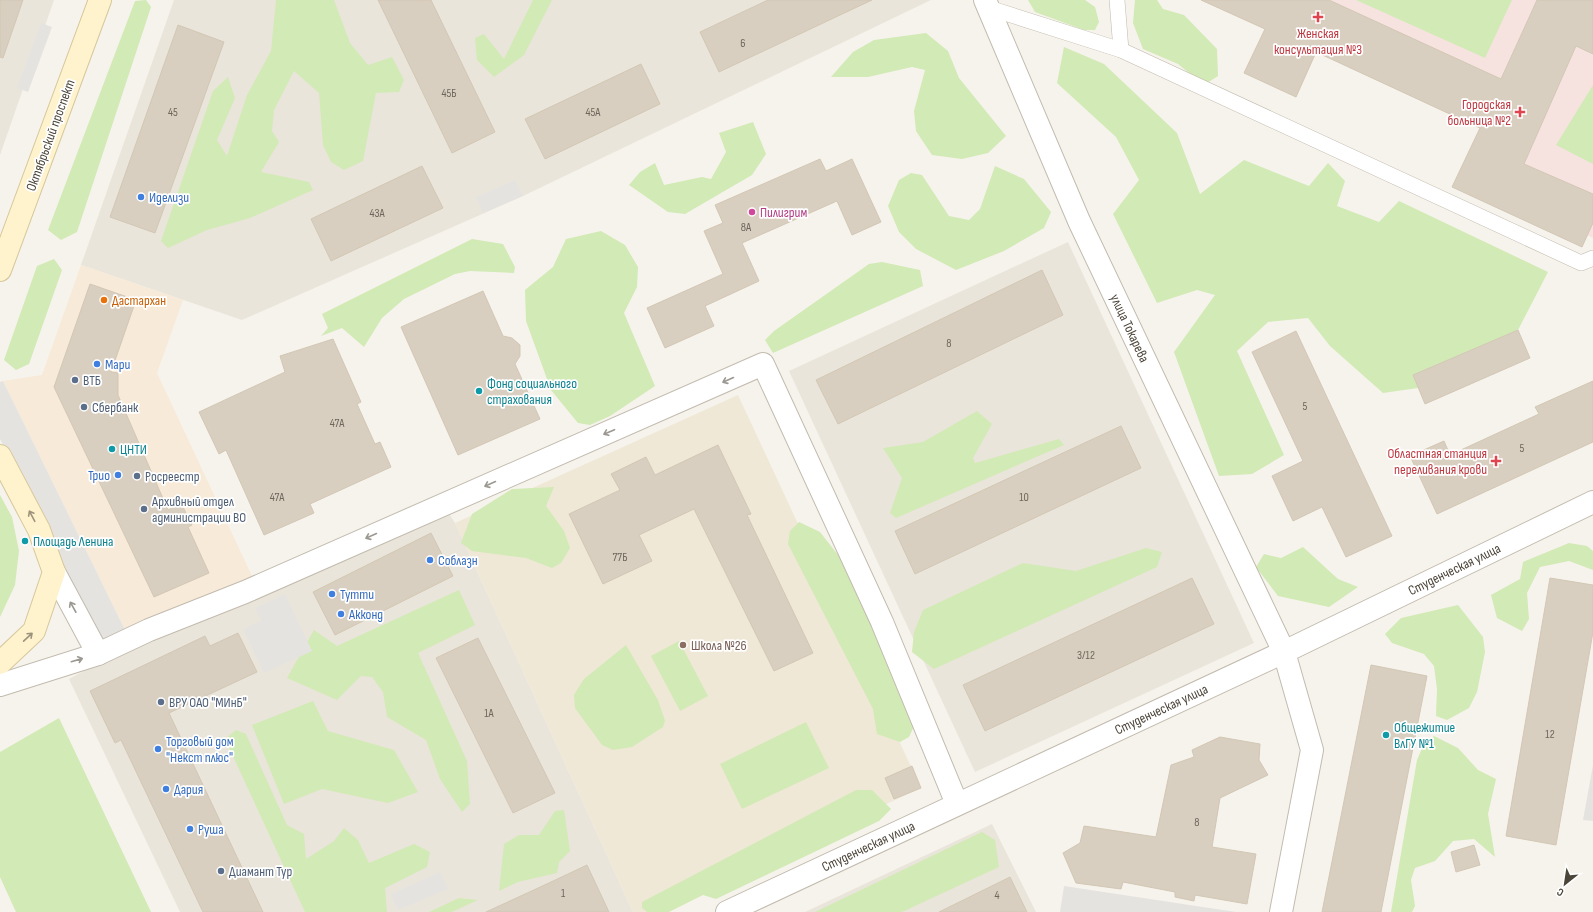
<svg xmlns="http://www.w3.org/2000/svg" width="1593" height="912" font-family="'Sofia Sans Condensed',sans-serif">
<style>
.residential{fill:#eae5da}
.commercial{fill:#f7ead8}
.education{fill:#efe8d6}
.medical{fill:#f6e3e0}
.green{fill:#d2eab5}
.parking{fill:#e5e3e0}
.building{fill:#d8cfc1;stroke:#d3c7b4}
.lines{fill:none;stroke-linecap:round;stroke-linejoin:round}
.lane-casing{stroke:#c2bbae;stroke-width:16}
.street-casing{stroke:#c2bbae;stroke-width:24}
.secondary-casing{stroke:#d6c79b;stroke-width:24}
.lane{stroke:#fff;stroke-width:15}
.street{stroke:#fff;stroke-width:22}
.secondary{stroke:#fff3cd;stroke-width:22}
.oneway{stroke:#9c9892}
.oneway2{stroke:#9c937c}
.health-dot{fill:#e0444e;stroke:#fff;stroke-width:1.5}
.shop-dot{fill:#3f7fe0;stroke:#fff;stroke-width:1.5}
.hotel-dot{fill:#d1479c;stroke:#fff;stroke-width:1.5}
.food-dot{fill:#e8710a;stroke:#fff;stroke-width:1.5}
.service-dot{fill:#5c6f8a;stroke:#fff;stroke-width:1.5}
.culture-dot{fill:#0f9aa8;stroke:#fff;stroke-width:1.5}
.education-dot{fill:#8d6e63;stroke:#fff;stroke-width:1.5}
.labels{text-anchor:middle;stroke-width:3.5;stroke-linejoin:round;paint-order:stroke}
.number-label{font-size:12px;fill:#6e675b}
.health-label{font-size:14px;fill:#be3a42;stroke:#fff;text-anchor:end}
.street-label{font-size:14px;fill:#4b4439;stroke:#fff}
.shop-label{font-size:14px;fill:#366cbe;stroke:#fff;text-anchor:start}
.hotel-label{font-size:14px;fill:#b23c85;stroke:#fff;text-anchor:start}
.food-label{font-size:14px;fill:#c56008;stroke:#fff;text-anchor:start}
.service-label{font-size:14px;fill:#4e5e75;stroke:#fff;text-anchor:start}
.culture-label{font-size:14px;fill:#0d838f;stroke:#fff;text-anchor:start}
.education-label{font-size:14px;fill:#785e54;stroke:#fff;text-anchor:start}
</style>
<rect width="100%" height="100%" fill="#f6f3ec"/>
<g class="residential">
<path d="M0,0H54L0,155Z"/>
<path d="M174,0H931L523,196L242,320L81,265Z"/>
<path d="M1068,242L1254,643L975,772L789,371Z"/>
<path d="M446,509L455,523L633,912H180L69,679L108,658Z"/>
<path d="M992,824L1036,912H805Z"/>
</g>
<path class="commercial" d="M81,265L183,300L157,373L259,591L133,646L3,381L42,375Z"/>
<path class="education" d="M738,395L921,788L655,912H633L455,523Z"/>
<path class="medical" d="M1201,0H1593V238L1587,235L1480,127L1317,52L1296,97L1244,73L1265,29Z"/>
<g class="green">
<path d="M146,0L151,7L77,232L61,240L48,230L135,1Z"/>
<path d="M276,0H334L350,43L368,65L392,57L404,80L399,92L376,93L363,161L344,170L331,162L323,145L319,93L294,71L274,110L272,131L279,142L261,172L309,182L313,190L250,218L207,230L168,248L161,241L213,91L228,77L235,98L217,140L227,156L247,95L271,51Z"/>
<path d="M533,0H552L524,55L494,77L477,60L475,38L484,34L504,59Z"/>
<path d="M1028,0H1085L1095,7L1099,22L1095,30H1084L1035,12Z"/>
<path d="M1135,0H1157L1163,9L1184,15L1217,49L1218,76L1204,85L1178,64L1143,49L1133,23Z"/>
<path d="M1356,0H1512L1485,58Z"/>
<path d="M926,33L948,51L959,78L1006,136L988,153L962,159L932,155L916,131L914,111L925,70L912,67L868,77H831L853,52L874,40Z"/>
<path d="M1064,47L1104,64L1177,133L1200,194L1244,160L1309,186L1328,163L1345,181L1337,206L1379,222L1399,201L1548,272L1518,330L1413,375L1418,388L1383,393L1330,346L1308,318L1268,322L1237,351L1284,455L1252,474L1219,476L1174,352L1215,295L1197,290L1157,303L1113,214L1139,180L1116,137L1057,83Z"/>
<path d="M1593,85V164L1556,145Z"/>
<path d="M753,122L766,154L752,175L685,214L668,212L629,185L640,172L655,163L664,185L702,177L711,179L726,152L719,133Z"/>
<path d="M995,166L1024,179L1051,212L1044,228L1004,251L956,270L916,249L899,232L888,206L899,180L911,173L922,175L949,216L969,220L980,209Z"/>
<path d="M601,231L625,245L638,267L637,287L624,313L655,386L610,416L590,425L578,423L551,390L526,321L525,290L553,267L566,239Z"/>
<path d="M472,239L503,244L515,267L514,273L470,271L455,274L404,299L382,318L364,347L342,328L321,336L328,328L322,314Z"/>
<path d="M54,259L62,270L29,364L16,370L4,360L37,266Z"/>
<path d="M882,262L920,270L923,286L773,353L765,340L774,331L869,264Z"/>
<path d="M977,411L992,424L973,458L975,463L1059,439L1064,445L896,518L890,513L902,478L883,448L923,442Z"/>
<path d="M554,487L546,506L564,531L570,548L561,563L552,568L526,558L472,551L461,543L472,514L512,489Z"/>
<path d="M0,495L12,517L19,551L15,585L0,617Z"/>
<path d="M799,522L820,532L853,574L915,724L909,737L900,742L877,734L873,709L788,544L790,531Z"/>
<path d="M1569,543L1587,546L1593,551V570L1569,561L1540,567L1527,593L1529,619L1522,631L1497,618L1491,595L1520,579L1523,562Z"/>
<path d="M1303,547L1338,579L1358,587L1329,607L1278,596L1256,567L1264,554L1281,558Z"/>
<path d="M1146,548L1162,552L1157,567L934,669L912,652L914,632L923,610L1023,563L1076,571Z"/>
<path d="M459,590L475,625L418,653L467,761L470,804L462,812L440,779L426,740L387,717L383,692L372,677L361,676L337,700L287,678L314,630L337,646Z"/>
<path d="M1458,605L1483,637L1485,652L1477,692L1469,708L1447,720L1436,716L1437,689L1434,666L1424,654L1392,643L1385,634L1401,618Z"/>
<path d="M679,641L708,696L680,711L651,656Z"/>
<path d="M626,645L658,700L665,721L663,727L632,747L613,750L602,745L575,708L574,695L584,679Z"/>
<path d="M313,701L328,731L394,750L418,792L388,803L322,789L284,804L252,725Z"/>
<path d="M59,718L151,912H16L0,877V752Z"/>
<path d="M806,722L829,768L742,809L720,764Z"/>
<path d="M236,730L246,734L287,825L304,834L306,859L334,841L344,828L358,840L369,863L414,844L430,852L427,867L385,888L387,912H305L225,739Z"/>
<path d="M1434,736L1458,748L1478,770L1496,779L1488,814L1495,857L1474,839L1453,841L1435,861L1415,868L1411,880L1415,906L1412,912H1391L1417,760L1423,746Z"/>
<path d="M856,790H872L891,809L879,821L716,899L703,895L669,912H647L642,908V902Z"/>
<path d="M564,810L570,851L559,862L557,873L518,882L499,891L504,844L519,835H539L555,811Z"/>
<path d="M982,832L995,840L999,867L902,912H815Z"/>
<path d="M459,898L478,900L452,912H429Z"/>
</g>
<g class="parking">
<path d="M41,23L52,27L28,92L17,88Z"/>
<path d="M515,180L523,196L483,213L476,197Z"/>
<path d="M3,381L126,632L101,644L0,439V382Z"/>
<path d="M285,594L312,651L264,673L243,629L261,621L255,608Z"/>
<path d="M1593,765V821L1583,820Z"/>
<path d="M440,872L448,889L398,910L391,894Z"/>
<path d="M1064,886L1236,912H1060Z"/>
</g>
<g class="building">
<path d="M0,0H23L3,58L0,57Z"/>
<path d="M378,0H431L495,132L452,153Z"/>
<path d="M768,0H872L719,72L700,32Z"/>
<path d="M1201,0H1329L1501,79L1537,0H1593V54L1576,46L1524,164L1593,194V223L1582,247L1452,187L1480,128L1316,52L1296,97L1244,73L1265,29Z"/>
<path d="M178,25L224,42L155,233L110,217Z"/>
<path d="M641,64L660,104L545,159L525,119Z"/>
<path d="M820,159L826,171L852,159L881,222L852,235L837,201L742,243L759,281L705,306L714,326L665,348L647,308L723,274L704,231L723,223L715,205Z"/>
<path d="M422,166L443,208L331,261L311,219Z"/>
<path d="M1042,270L1063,315L838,424L816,380Z"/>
<path d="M90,284L136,300L111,372L118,373V395L168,510L181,503L192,525L188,527L209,573L154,597L54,387Z"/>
<path d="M483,291L503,336L512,338L520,345V356L515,364L540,419L458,455L401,327Z"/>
<path d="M1518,330L1530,358L1425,404L1413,375Z"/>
<path d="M1296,331L1392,536L1346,557L1322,507L1293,521L1272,476L1303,461L1252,352Z"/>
<path d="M333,339L361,402L357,404L375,444L380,442L391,467L310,504L314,513L264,535L226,450L219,454L199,412L285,372L280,356Z"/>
<path d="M1593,381V442L1437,514L1410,456L1444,441L1450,455L1539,414L1535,407Z"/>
<path d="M1121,426L1141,468L915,574L895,531Z"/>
<path d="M718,445L751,514L747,515L813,653L774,671L694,509L639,535L652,561L603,584L569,514L620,490L611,474L646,457L655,475Z"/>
<path d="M431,533L453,576L335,635L313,592Z"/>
<path d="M1192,578L1214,624L985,731L963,685Z"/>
<path d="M1550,578L1593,585V632L1556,845L1506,836Z"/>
<path d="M238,633L257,672L169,713L263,912H203L121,740L115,743L90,691L205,636L210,646Z"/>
<path d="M478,638L555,793L513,813L436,658Z"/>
<path d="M1371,665L1427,676L1381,912H1322Z"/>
<path d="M1220,737L1260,744L1259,760L1268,775L1220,798L1212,847L1256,854L1247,904L1195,895L1194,901L1175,897V892L1123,882L1121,889L1076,883L1063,853L1080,843L1084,826L1156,837L1171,765L1194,757L1192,750Z"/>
<path d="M912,766L921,788L894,799L885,778Z"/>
<path d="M1474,845L1480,865L1456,872L1451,852Z"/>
<path d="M587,865L609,912H486L551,882Z"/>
<path d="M1010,877L1027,912H939Z"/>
</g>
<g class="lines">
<g class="lane-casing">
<g id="lane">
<path d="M1117,0L1121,50"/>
<path d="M989,8L1121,50L1581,263L1593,258"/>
</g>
</g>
<g class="street-casing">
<g id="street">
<path d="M985,0L1079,221L1284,652L1312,750L1281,912"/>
<path d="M54,572L98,654"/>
<path d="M0,685L98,654L149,630L245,592L763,364L882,622L957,804"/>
<path d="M727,912L1284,652L1593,502"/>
</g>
</g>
<g class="secondary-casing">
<g id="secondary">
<path d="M0,270L100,0"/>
<path d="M0,456L39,530L54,572L34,631L0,663"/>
</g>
</g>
<use href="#lane" class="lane"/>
<use href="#street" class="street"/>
<use href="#secondary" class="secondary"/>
</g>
<defs><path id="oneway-shaft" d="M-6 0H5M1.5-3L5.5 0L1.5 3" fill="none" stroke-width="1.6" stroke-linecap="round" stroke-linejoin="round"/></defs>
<g class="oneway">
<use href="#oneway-shaft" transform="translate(728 380) rotate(156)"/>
<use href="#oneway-shaft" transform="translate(609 432) rotate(157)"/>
<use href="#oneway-shaft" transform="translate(490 484) rotate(156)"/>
<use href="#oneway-shaft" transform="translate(371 536) rotate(156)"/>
<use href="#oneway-shaft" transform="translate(73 607) rotate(-119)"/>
<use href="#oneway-shaft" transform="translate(77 660) rotate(-16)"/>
</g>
<g class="oneway2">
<use href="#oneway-shaft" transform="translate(32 516) rotate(-118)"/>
<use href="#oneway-shaft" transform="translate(28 637) rotate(-43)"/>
</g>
<g class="health-dot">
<path d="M1316 11h4v4h4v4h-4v4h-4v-4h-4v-4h4z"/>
<path d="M1518 106h4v4h4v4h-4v4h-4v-4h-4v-4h4z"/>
<path d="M1494 455h4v4h4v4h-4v4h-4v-4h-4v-4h4z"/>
</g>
<g class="shop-dot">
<circle cx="141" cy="197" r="4"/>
<circle cx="97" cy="364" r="4"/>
<circle cx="118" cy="475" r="4"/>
<circle cx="430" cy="560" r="4"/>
<circle cx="332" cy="594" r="4"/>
<circle cx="341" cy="614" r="4"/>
<circle cx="158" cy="749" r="4"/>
<circle cx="166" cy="789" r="4"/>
<circle cx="190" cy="829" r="4"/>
</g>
<circle class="hotel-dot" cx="752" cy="212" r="4"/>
<circle class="food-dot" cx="104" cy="300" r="4"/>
<g class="service-dot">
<circle cx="75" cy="380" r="4"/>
<circle cx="84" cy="407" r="4"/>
<circle cx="137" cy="476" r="4"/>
<circle cx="144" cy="509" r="4"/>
<circle cx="161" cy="702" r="4"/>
<circle cx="221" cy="871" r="4"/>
</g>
<g class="culture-dot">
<circle cx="479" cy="391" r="4"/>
<circle cx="112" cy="449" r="4"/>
<circle cx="25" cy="541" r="4"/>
<circle cx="1386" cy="735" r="4"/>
</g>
<circle class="education-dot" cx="683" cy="645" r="4"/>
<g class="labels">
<g class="number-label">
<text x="743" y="47">6</text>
<text x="449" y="97">45Б</text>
<text x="173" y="116">45</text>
<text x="593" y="116">45А</text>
<text x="377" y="217">43А</text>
<text x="746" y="231">8А</text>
<text x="949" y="347">8</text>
<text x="1305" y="410">5</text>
<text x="337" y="427">47А</text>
<text x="1522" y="452">5</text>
<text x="277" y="501">47А</text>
<text x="1024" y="501">10</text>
<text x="620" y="561">77Б</text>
<text x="1086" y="659">3/12</text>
<text x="489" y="717">1А</text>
<text x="1550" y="738">12</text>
<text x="1197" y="826">8</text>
<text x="563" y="897">1</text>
<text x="997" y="899">4</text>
</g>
<g class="health-label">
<text x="1318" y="38" text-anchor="middle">Женская<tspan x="1318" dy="16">консультация №3</tspan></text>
<text x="1511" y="109">Городская<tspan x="1511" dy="16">больница №2</tspan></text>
<text x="1487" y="458">Областная станция<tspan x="1487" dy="16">переливания крови</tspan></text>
</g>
<g class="street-label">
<text transform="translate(50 135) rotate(-70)" y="5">Октябрьский проспект</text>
<text transform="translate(1130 328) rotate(65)" y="5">улица Токарева</text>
<text transform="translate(1454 569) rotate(-26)" y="5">Студенческая улица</text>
<text transform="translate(1161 709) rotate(-25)" y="5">Студенческая улица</text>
<text transform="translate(868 846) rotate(-25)" y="5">Студенческая улица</text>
</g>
<g class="shop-label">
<text x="149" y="202">Иделизи</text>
<text x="105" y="369">Мари</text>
<text x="110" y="480" text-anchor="end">Трио</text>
<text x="438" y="565">Соблазн</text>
<text x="340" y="599">Тутти</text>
<text x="349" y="619">Акконд</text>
<text x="166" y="746">Торговый дом<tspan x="166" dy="16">"Некст плюс"</tspan></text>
<text x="174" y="794">Дария</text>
<text x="198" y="834">Руша</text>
</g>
<g class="hotel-label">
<text x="760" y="217">Пилигрим</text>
</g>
<g class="food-label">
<text x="112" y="305">Дастархан</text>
</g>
<g class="service-label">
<text x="83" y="385">ВТБ</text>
<text x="92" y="412">Сбербанк</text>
<text x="145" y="481">Росреестр</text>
<text x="152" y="506">Архивный отдел<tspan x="152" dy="16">администрации ВО</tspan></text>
<text x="169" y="707">ВРУ ОАО "МИнБ"</text>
<text x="229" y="876">Диамант Тур</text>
</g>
<g class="culture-label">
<text x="487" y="388">Фонд социального<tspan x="487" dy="16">страхования</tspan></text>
<text x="120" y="454">ЦНТИ</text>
<text x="33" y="546">Площадь Ленина</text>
<text x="1394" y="732">Общежитие<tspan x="1394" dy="16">ВлГУ №1</tspan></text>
</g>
<g class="education-label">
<text x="691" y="650">Школа №26</text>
</g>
</g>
<g transform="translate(1565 884) rotate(210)" stroke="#ffffff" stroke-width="3" paint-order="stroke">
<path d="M0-3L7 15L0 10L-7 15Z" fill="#4b4439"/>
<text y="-6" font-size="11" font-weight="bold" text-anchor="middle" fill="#4b4439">С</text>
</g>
</svg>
